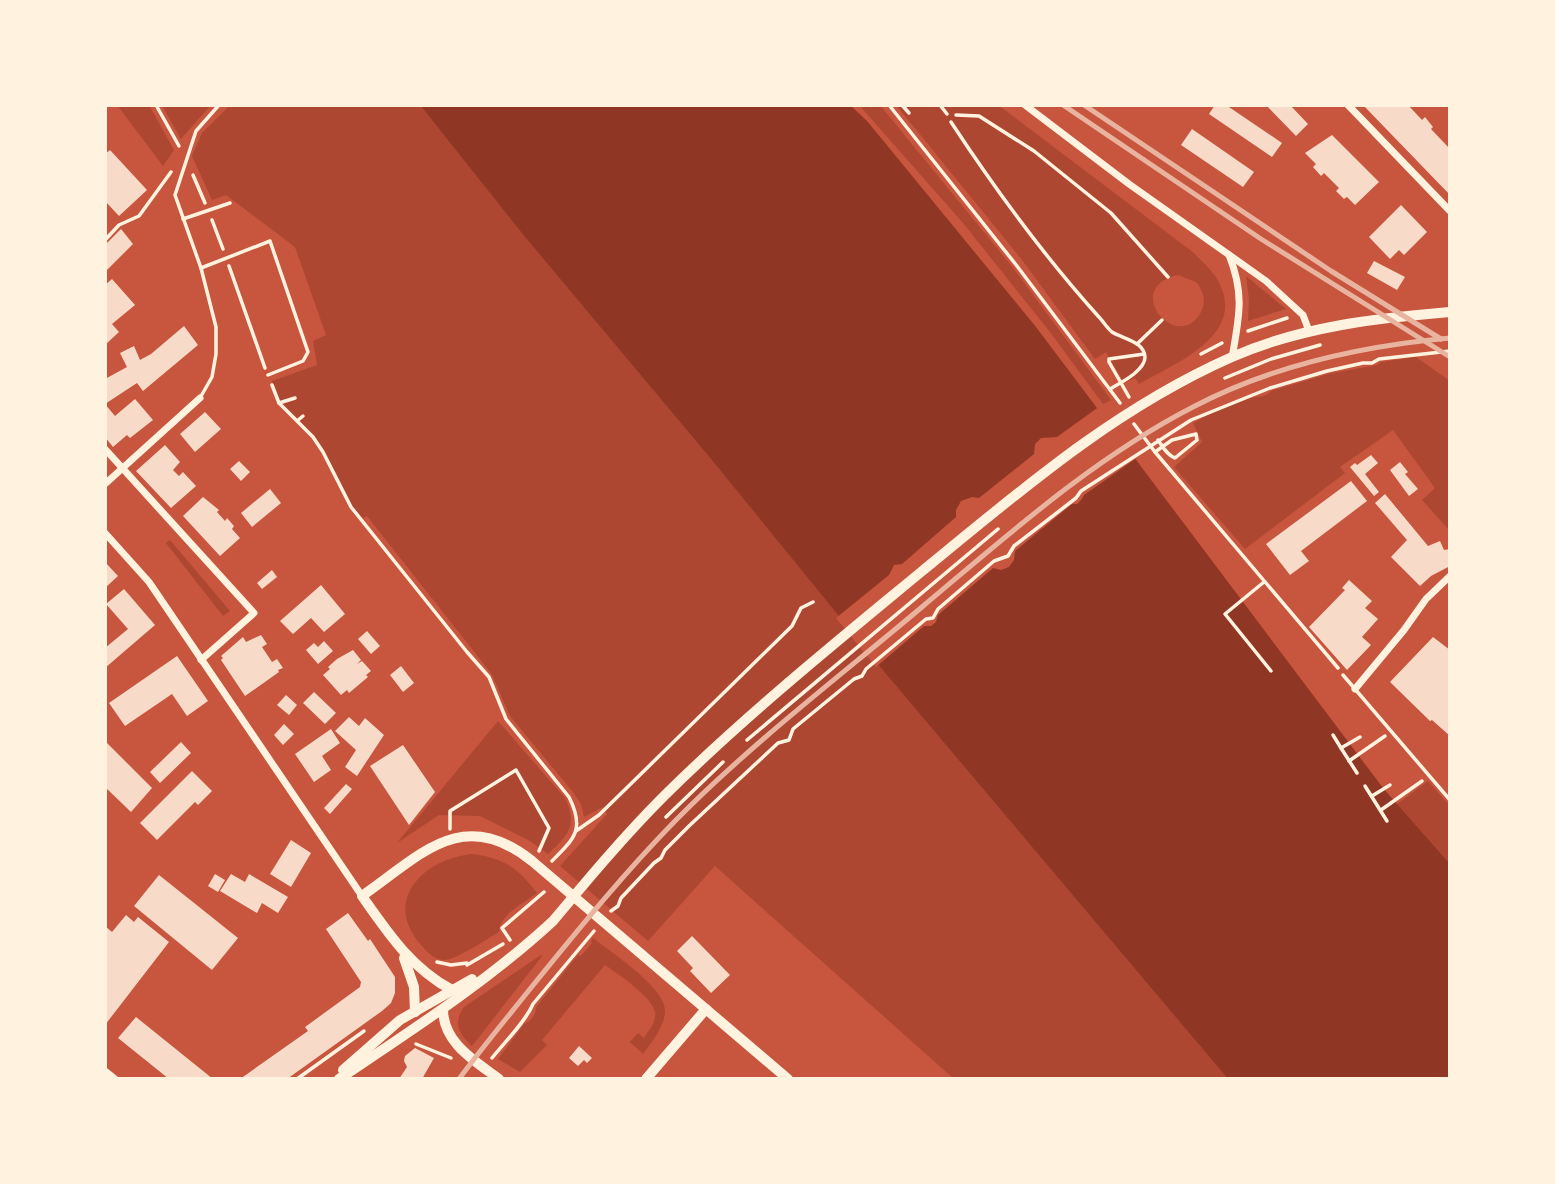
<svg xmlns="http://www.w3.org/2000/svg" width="1555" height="1184" font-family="'Source Sans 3',sans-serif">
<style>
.green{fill:#ae4732;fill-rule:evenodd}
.water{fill:#8f3625}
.pier{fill:#c8553d}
.building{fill:#f7dbc8}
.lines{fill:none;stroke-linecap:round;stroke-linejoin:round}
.path{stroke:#fff3e0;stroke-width:3.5}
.service{stroke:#fff3e0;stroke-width:3.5}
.minor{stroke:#fff3e0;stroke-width:7}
.tertiary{stroke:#fff3e0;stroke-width:10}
.secondary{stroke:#fff3e0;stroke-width:10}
.rail{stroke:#e9b49f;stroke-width:5}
</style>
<rect width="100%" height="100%" fill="#c8553d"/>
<g class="green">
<path d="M117,105H149L174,150L163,166Z"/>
<path d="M162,105H211L181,139Z"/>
<path d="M230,105H420L525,237L711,459L886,674L1228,1079H954L715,866L648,941L560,866L607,814L603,807L584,817L581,804L572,791L510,716L492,675L483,663L367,516L361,519L351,507L313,437L279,403L272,381L317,365L313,341L326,335L295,247L226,195L212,200L192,156L202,133Z"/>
<path d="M859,105H880L1014,269L1111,400L1103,404L1050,332L963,223Z"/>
<path d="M896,105H998L1194,253C1203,263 1216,273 1221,287C1243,337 1172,365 1139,384L1135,378L1124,383L1106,352L1095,359L1022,260ZM1178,275L1196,282C1203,291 1207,301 1201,312C1178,355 1120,288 1178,275Z"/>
<path d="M1246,276L1286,309L1248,321L1249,299Z"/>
<path d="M1416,357L1450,381V531L1422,500L1435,488L1393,430L1340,467L1345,473L1245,549L1174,467L1202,442L1193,423C1211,414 1231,402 1251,398C1259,396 1265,398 1271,391L1328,374L1377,365L1381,362Z"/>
<path d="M170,540L230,611L223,616L166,543Z"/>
<path d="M498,721L565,798C578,826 568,835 548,854L530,841L480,816L439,815L397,843Z"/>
<path d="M1428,781L1450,806V864L1397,804Z"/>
<path d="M472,854C504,858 518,868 537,893C524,903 499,915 499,932C486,939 458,959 445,960C435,960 428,953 422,946C381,901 423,859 472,854Z"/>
<path d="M593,938C611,952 666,988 665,1011C665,1026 651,1043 643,1054L630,1042L638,1033L644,1038C648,1031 657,1022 655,1012C652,997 618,974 605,965L542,1040L547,1045L520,1072L498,1059L524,1024C531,1021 536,1015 536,1007L578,955L581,956L592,943L591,941Z"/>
<path d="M541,955L542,956L472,1046C458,1034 453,1022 464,1007Z"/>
</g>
<path class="water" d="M420,105H850L867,121L1036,327L1383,788L1450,864V1079H1228L886,674L711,459L525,237Z"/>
<path class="pier" d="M1100,406L1138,457L1084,495L1082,499L1077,504H1072L1015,551L1014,560L1009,567L1001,570L993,568L938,615L936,622L931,626H924L876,667L836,618L889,575L894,565L902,564L956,517V510L961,501L972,497L979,498L1034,454L1035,444L1041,438L1057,437Z"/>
<g class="building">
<path d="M1215,105H1226L1282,143L1272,157L1209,114Z"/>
<path d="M1266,105H1290L1308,124L1296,136Z"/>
<path d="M1363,105H1408L1422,120L1425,117L1433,127L1431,129L1450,149V195Z"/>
<path d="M1192,129L1254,172L1243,187L1181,145Z"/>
<path d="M1332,135L1379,182L1355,205L1347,197L1344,199L1336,191L1339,188L1324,173L1321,176L1313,167L1316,164L1305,153Z"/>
<path d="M110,150L147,190L119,216L105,201V154Z"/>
<path d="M1401,205L1427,232L1404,255L1399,250L1390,259L1369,237Z"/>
<path d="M121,229L133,244L105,272V245Z"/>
<path d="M1374,261L1405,277L1397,290L1367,273Z"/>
<path d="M112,279L135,305L112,324L119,332L105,345V285Z"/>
<path d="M184,326L198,345L143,391L137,383L105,404L115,416L135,399L153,420L130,438L127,435L113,447L105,437V379L127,367L120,353L134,346L140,360L151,354Z"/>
<path d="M205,412L221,429L195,452L180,434Z"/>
<path d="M165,445L180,462L173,470L179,476L183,472L196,486L171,508L136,471Z"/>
<path d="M1371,455L1378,463L1365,474L1379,492L1374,496L1350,467L1355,463L1357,465Z"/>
<path d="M239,461L250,472L241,481L230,469Z"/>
<path d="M1400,462L1408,472L1405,474L1418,489L1409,496L1390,470Z"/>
<path d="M1351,481L1367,501L1301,551L1309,561L1290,575L1266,544Z"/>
<path d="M270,489L281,503L252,527L241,513Z"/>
<path d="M1385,494L1428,546L1440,541L1444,550L1450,549V566L1431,576L1420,586L1391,557L1407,540L1375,503Z"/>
<path d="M203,497L219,510L217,512L225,521L227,518L234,526L232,529L240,538L220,556L183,516Z"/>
<path d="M105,562L118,576L105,588Z"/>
<path d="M272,570L277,577L262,589L257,583Z"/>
<path d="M1349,580L1372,601L1365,608L1378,619L1362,637L1371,645L1347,670L1309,627L1345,590L1342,588Z"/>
<path d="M321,585L345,614L324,632L311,618L293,634L280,621Z"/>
<path d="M124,589L155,625L105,668V648L128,629L106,604Z"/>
<path d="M367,631L380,646L371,654L358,639Z"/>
<path d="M261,635L267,644L262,647L272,662L277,659L283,668L278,670L279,672L245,696L221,660L223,658L221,656L243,637L246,642Z"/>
<path d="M1433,637L1450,650V736L1432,720L1430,721L1390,682Z"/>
<path d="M324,641L333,651L318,664L306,650L314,643L318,647Z"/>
<path d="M353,650L361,660L357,664L362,661L371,671L366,675L368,677L349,693L347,690L341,695L323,675L330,669L328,667L337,659Z"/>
<path d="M177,656L208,701L187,716L172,694L125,726L109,703Z"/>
<path d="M401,666L414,683L403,692L390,675Z"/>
<path d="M314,692L336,713L325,724L303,703Z"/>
<path d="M286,695L297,705L289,715L277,705Z"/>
<path d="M349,717L359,726L365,718L384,735L357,776L345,767L356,750L335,731Z"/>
<path d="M284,724L294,734L283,745L274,735Z"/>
<path d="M331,729L340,743L322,756L331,770L314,782L295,754Z"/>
<path d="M105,741L152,788L131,812L105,787Z"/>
<path d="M181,742L191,753L160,783L150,772Z"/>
<path d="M403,745L435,792L409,825L370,766Z"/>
<path d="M192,771L212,791L198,805L195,802L157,840L140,823Z"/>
<path d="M346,784L352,789L330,814L324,808Z"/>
<path d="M291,840L311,853L291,887L270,874Z"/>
<path d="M215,874L225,880L218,892L208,886Z"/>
<path d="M231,874L245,882L249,874L288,897L278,913L262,903L257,913L220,891Z"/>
<path d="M159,875L238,938L212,970L134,906Z"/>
<path d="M348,913L368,941L370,939L395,977V993L391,1003L382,1011L287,1079H240L308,1031L305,1027L360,987L361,982L326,929Z"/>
<path d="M126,915L134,922L138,917L169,942L105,1025V926L112,932Z"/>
<path d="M692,936L730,975L711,993L690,971L693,968L677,951Z"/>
<path d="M136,1017L213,1079H169L118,1038Z"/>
<path d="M579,1046L592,1058L587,1063L584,1060L578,1066L569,1058Z"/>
<path d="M415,1048L434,1058L422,1079H399L407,1067L404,1061L405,1056Z"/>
</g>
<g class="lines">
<g class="path">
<path d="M156,105L179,146"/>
<path d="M889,105L1017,266L1120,403"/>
<path d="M902,105L909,113"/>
<path d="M956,115L979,116L1034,151L1111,213L1168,277"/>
<path d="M951,122C995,189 1044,256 1098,316C1103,321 1107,328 1112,332C1123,339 1144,341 1145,357C1145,371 1120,383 1110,389"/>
<path d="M193,175L205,203"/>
<path d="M212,220L223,249"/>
<path d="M105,240L119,225L139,216L171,172"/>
<path d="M229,266L265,368"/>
<path d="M1248,331L1287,318"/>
<path d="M1137,344L1162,320"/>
<path d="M1201,354L1222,343"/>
<path d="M1225,378L1271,359L1320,345"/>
<path d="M272,385L279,403L313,437L323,452L351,507L467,652L489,677L506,719L569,797C585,829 575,838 552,861"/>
<path d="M1129,397L1109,362V359L1144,354"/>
<path d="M279,403L295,398"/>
<path d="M297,421L303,416"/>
<path d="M1134,424L1155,452L1338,668"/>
<path d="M1155,452L1172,440L1196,434L1197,440L1175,458C1167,455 1163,447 1158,440"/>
<path d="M1264,582L1225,614L1271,671"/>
<path d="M1333,735L1341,748"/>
<path d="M747,740L998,529"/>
<path d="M1349,761L1385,736"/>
<path d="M1357,773L1341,748L1360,737"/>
<path d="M1365,786L1387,821"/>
<path d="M1372,796L1390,785"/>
<path d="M1381,810L1422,781"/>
<path d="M666,817L723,762"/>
<path d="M450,829V811L516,770L549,828L539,851"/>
<path d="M576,831L599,815L792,626L801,608L813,602"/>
<path d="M611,911L618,906L621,898L654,863L661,858L665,850L689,826L778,743L789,740L793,729L854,679L862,676L866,669L926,619L933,618L938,609L994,561L1008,556L1014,546L1076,498L1081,491L1191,420L1270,388L1327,371L1363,363H1372L1379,359L1450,351"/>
<path d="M510,940L502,928L544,892"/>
<path d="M437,962L451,965L467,963"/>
<path d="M467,965L503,944"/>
<path d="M416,1044L451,1058"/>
<path d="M492,1058C504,1043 526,1021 533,1004L594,931"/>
<path d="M297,1079L364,1031"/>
</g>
<g class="service">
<path d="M940,105L947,114"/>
<path d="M183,219L230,203"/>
<path d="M201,268L270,241L308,352L303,361L268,375"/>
<path d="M200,398L212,377L216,354V327L201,268L175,195L196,131L219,105"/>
<path d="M1343,675L1450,800"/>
</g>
<g class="minor">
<path d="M1025,105L1129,184L1266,281L1303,315L1309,331"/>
<path d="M1348,105L1450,211"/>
<path d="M1229,255C1245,295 1239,317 1232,358"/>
<path d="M105,449L254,613L201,660"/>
<path d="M105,484L200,398"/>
<path d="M105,533L149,582L362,896"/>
<path d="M1355,689L1404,630L1426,599L1450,576"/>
<path d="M105,1071L115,1079"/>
</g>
<g class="tertiary">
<path d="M404,958L414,987L415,1012"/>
<path d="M452,990C411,968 388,933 362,896C420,856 462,805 532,861L788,1079"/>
<path d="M443,1009C443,1043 475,1061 499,1079"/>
<path d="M646,1079L706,1009"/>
</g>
<g class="secondary">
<path d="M343,1070L400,1020L472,979"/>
<path d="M339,1079C412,1030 488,981 553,921C589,878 625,835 664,796C745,716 834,644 921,572C1020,491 1114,409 1232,357C1300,327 1376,318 1450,312"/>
</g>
<g class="rail">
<path d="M1063,105L1261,239L1450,357"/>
<path d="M1084,105L1331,271L1441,339"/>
<path d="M459,1079C482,1048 506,1019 530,989C577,931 624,873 676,820C752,743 839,677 922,607C1008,535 1092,459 1193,407C1273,365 1361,346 1450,338"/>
</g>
</g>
<rect width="1555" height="1184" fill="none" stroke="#fff3e0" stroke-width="214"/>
</svg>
